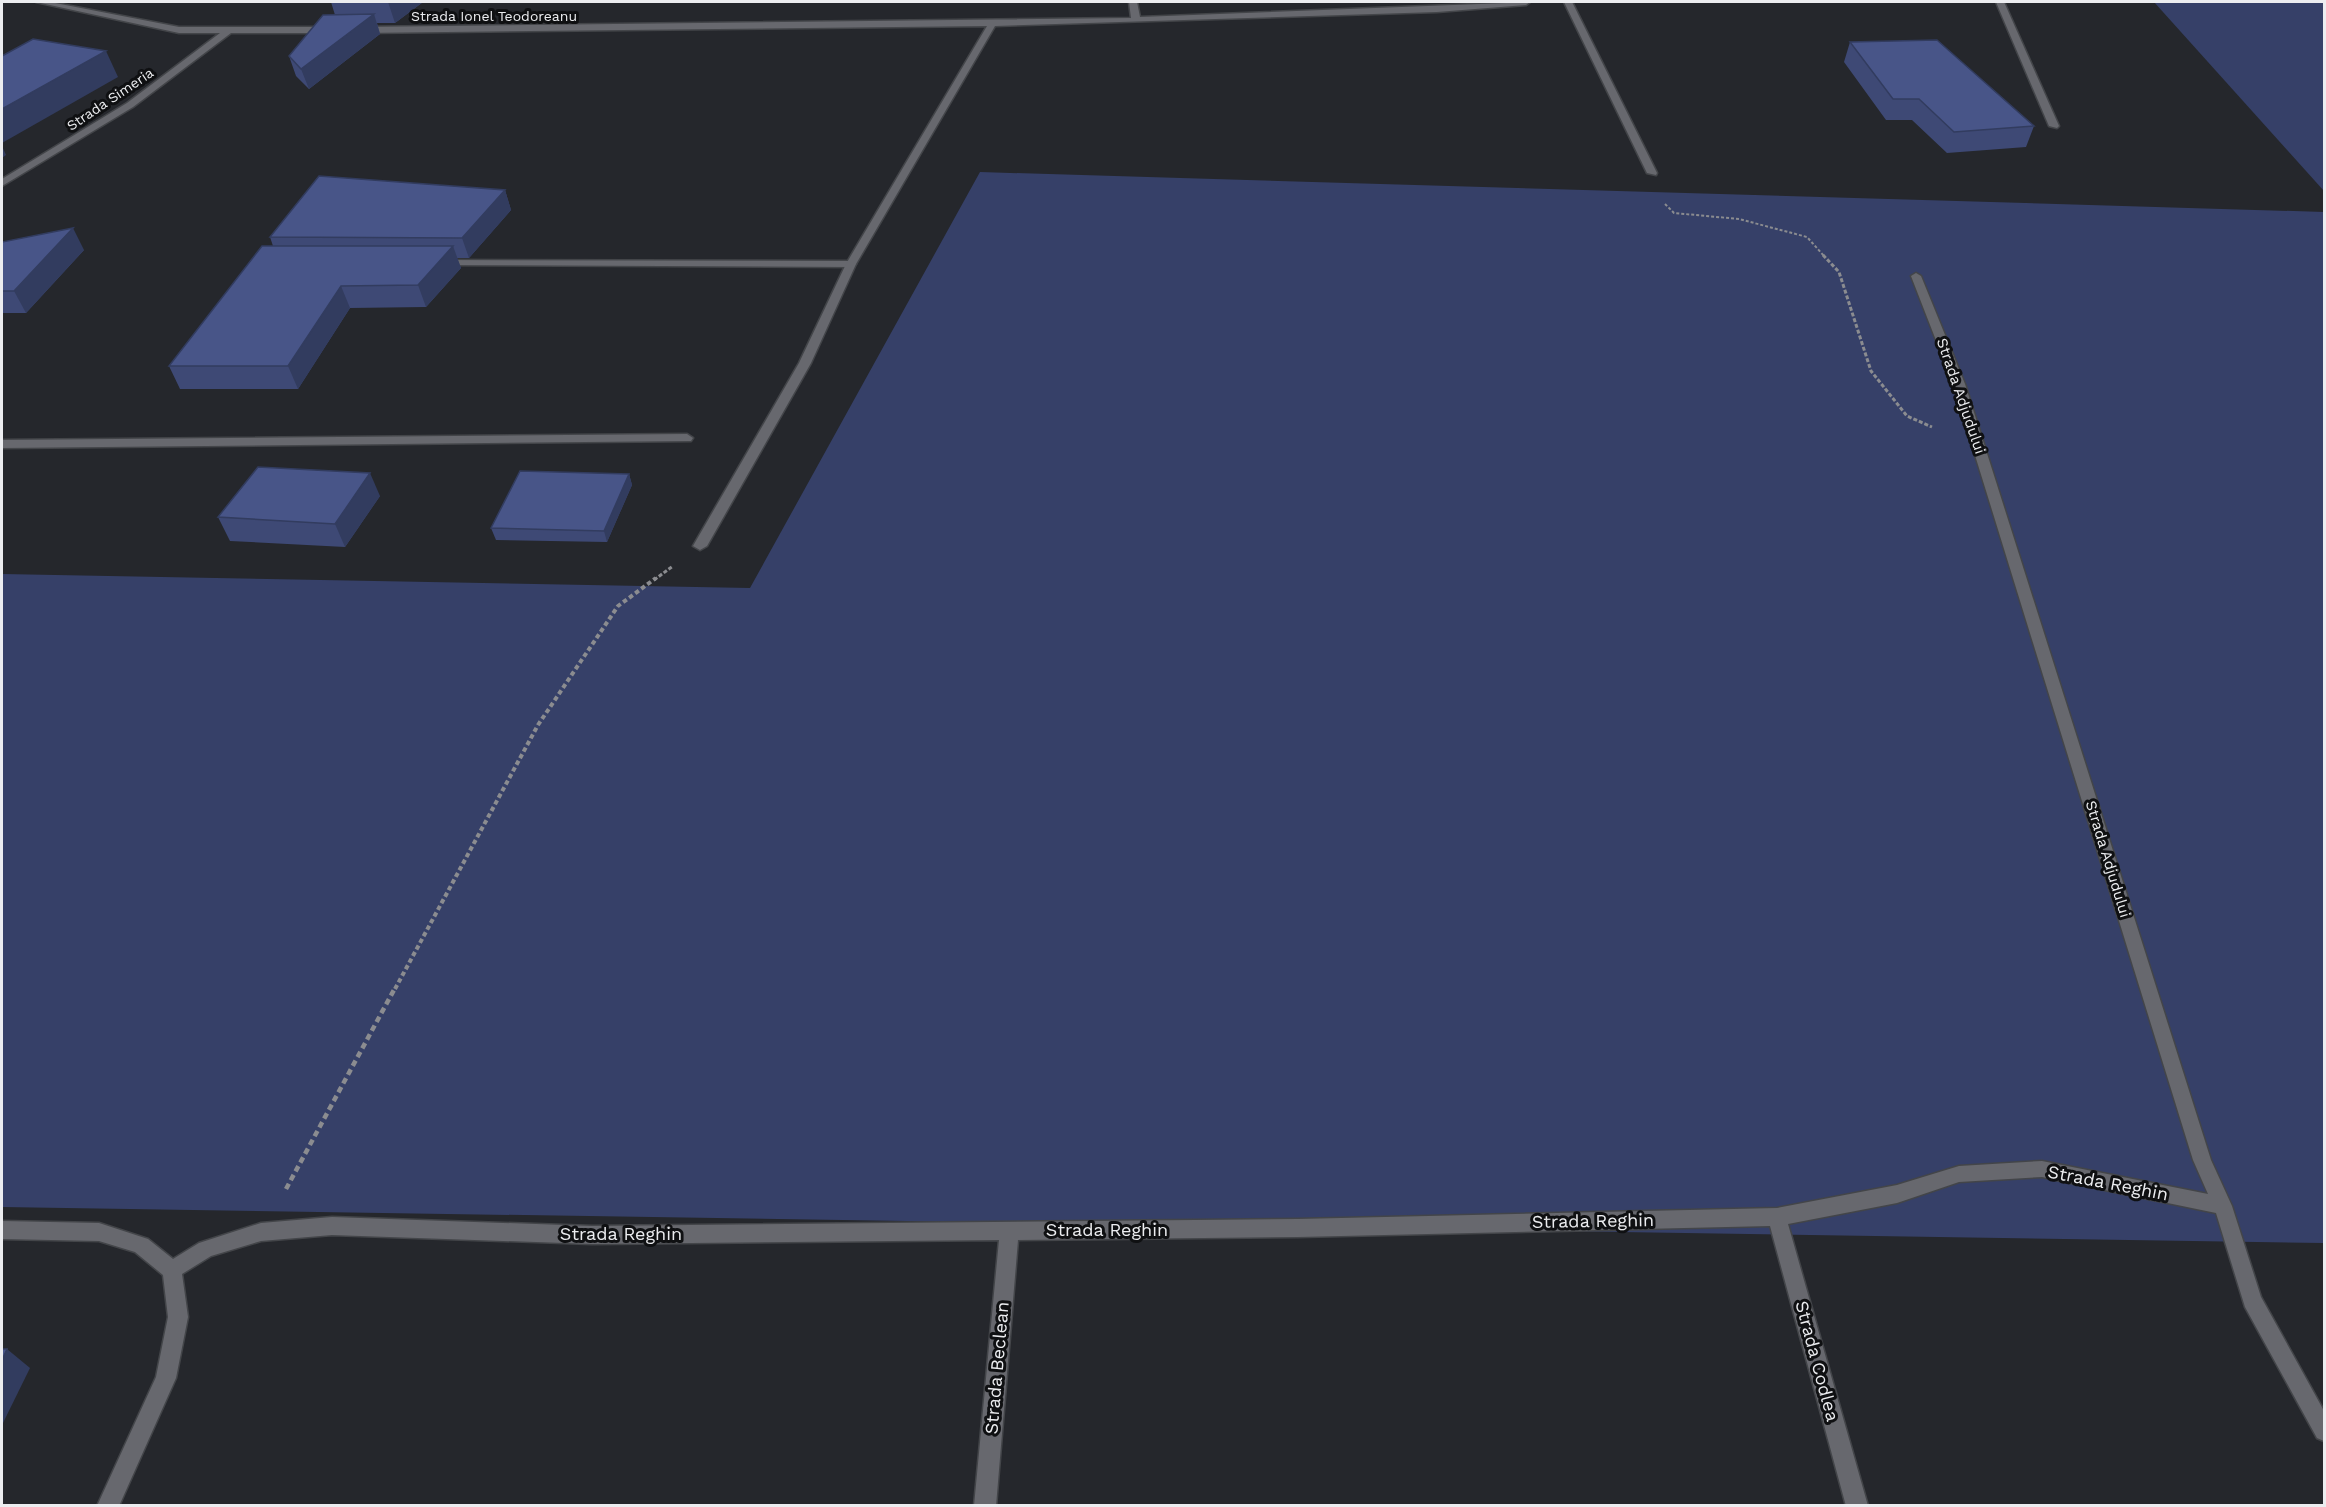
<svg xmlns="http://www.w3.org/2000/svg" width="2326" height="1507" font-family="'Work Sans',sans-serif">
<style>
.green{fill:#364068}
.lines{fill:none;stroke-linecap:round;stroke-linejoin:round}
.lane-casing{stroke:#434549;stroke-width:3}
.street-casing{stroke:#434549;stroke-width:3}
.path-far3{stroke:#8b8c90;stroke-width:2;stroke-dasharray:3 2;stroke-linecap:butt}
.path-far2{stroke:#8b8c90;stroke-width:3;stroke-dasharray:4 2;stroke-linecap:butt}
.path-far1{stroke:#8b8c90;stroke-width:4;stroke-dasharray:4.5 3;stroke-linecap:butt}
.path{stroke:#8b8c90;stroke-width:4.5;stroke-dasharray:6 4;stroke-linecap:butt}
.lane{fill:#67686e;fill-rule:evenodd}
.street{fill:#67686e;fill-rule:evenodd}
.wall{fill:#3e4975}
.shaded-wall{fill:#323c5f}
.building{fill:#485588;stroke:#323c5f;stroke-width:1.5}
.labels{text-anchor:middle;stroke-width:6;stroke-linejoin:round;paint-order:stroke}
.far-street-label{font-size:14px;fill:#ecedf0;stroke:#0f1012}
.street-label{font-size:15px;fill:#ecedf0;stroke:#0f1012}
.near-street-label{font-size:18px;fill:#ecedf0;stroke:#0f1012}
</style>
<rect width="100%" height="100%" fill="#25272c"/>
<g class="green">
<path d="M2154,2H2324V191Z"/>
<path d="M980,172L2324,212V1243L2,1207V574L750,588Z"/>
</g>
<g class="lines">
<g class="lane-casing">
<path id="lane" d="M440,260L851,261L856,264L851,267L436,265L435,263Z"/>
</g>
<g class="street-casing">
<g id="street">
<path d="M36,2H50L179,27H330L334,30L330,33H231L133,107L2,186V179L127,103L220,33H179Z"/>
<path d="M1129,2H1137L1140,17L1530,2L1526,5L1437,12L995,26L856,264L811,363L707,546L700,550L693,546L799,363L846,264L987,26L360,33L356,30L360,27L1131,18Z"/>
<path d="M1564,2H1572L1657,173L1656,175L1647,173Z"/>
<path d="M1996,2H2004L2059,126L2057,128L2049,126Z"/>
<path d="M1916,273L1921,276L1965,384L2211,1160L2232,1206L2261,1297L2324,1411V1441L2317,1438L2245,1307L2216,1213L2042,1177L1959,1182L1897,1203L1788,1224L1868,1506H1846L1770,1226L1298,1237L1018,1240L996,1506H974L999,1240L592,1244L332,1235L261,1241L211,1256L182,1274L188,1317L176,1378L119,1506H97L156,1377L168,1317L163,1275L135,1252L99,1241L2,1239V1221L99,1223L148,1239L173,1259L199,1243L261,1223L332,1217L592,1226L1298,1219L1777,1208L1897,1185L1959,1166L2042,1161L2208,1194L2193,1160L1953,384L1911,276Z"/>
<path d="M687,434L693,438L691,441L2,448V440Z"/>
</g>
</g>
<path class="path-far3" d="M1665,204L1674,213L1739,219L1807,237L1824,256"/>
<g class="path-far2">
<path d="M1823,255L1839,272L1871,371L1907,416L1932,427"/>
<path d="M654,580L673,566"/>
</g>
<path class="path-far1" d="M395,989L538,725L618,606L656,578"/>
<path class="path" d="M286,1189L395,988"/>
<use href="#lane" class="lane"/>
<use href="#street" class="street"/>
</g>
<g class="wall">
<path d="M331,2H423L395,23H377L380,34L309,89L296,76L289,56L335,15Z"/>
<path d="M1850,42L2034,126L2026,147L1947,153L1912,120H1886L1844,62Z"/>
<path d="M505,190L511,210L469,258H457L461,268L426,307L350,308L298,389H180L169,366L273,246L270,237Z"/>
<path d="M2,242L84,250L26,313H2Z"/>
<path d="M629,474L632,485L607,542L496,540L491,528Z"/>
<path d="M380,496L345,547L230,541L218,517Z"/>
</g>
<g class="shaded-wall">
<path d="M388,2H423L395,23Z"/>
<path d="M374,14L380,34L309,89L301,69Z"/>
<path d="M106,51L118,77L2,143V109Z"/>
<path d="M2,146L6,155L2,158Z"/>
<path d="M505,190L511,210L469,258L462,238Z"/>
<path d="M73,228L84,250L26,313L14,291Z"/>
<path d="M453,246L461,268L426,307L418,285Z"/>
<path d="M341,286L350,308L298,389L288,366Z"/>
<path d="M370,473L380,496L345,547L335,524Z"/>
<path d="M629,474L632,485L607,542L604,531Z"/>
<path d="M7,1349L30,1368L2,1425V1360Z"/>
</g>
<g class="building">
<path d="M374,14L301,69L289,56L323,15Z"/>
<path d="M33,39L106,51L2,109V56Z"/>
<path d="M1937,40L2034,126L1954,132L1919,99H1893L1850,42Z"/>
<path d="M319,176L505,190L462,238L270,237Z"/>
<path d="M73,228L14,291H2V242Z"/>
<path d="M262,246H453L418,285L341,286L288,366H169Z"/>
<path d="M258,467L370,473L335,524L218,517Z"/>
<path d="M520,471L629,474L604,531L491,528Z"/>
<path d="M2,1349H7L2,1360Z"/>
</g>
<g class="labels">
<g class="far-street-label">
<text x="494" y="21">Strada Ionel Teodoreanu</text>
<text transform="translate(110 99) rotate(-34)" y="5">Strada Simeria</text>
</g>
<g class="street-label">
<text transform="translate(1961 396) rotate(71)" y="5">Strada Adjudului</text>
<text transform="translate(2108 859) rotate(73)" y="5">Strada Adjudului</text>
</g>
<g class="near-street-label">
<text transform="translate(2108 1183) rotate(11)" y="6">Strada Reghin</text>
<text transform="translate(1593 1221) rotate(-1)" y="6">Strada Reghin</text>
<text x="1107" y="1236">Strada Reghin</text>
<text x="621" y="1240">Strada Reghin</text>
<text transform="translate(1817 1361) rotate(75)" y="6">Strada Codlea</text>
<text transform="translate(997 1368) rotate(-85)" y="6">Strada Beclean</text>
</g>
</g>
<rect width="2326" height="1507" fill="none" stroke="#ecedf0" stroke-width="6"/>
</svg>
